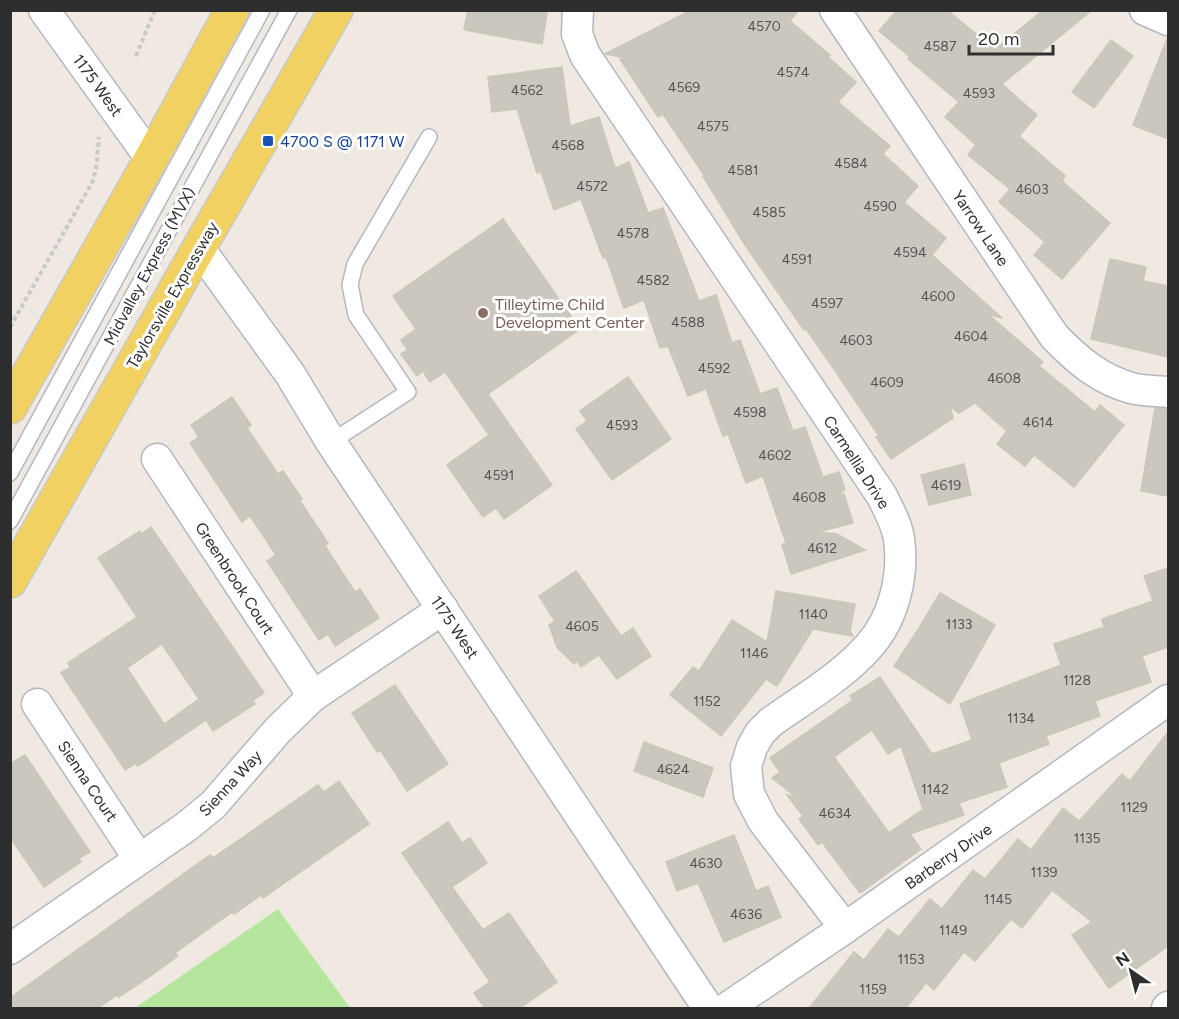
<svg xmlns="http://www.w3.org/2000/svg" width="1179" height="1019" font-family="Figtree,sans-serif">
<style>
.green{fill:#b6e59e}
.building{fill:#cbc7bf;stroke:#cbc5ba;stroke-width:1.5;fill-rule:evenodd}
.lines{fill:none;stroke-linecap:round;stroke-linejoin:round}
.lane-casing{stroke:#b4b7c1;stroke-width:18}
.street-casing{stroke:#b4b7c1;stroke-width:33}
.primary-casing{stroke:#c9c9c9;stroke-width:36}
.path{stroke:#c9c9c9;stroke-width:4;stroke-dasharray:4.5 3;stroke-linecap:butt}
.lane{stroke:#fff;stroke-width:15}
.street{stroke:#fff;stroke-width:30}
.primary{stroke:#f2d163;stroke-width:33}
.transit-dot{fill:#1a4fb4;stroke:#fff;stroke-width:2}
.education-dot{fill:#8d6e63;stroke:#fff;stroke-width:2}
.labels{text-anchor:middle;stroke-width:6;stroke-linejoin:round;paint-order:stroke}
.number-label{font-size:14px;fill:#555452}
.street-label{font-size:16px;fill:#2e2e2e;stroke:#fff}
.transit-label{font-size:16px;fill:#164399;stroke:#fff;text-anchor:start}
.education-label{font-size:16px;fill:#785e54;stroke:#fff;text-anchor:start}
</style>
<rect width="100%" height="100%" fill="#efe9e1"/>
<path class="green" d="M278,909L350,1008H135Z"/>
<g class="building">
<path d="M468,10H534L547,13L542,44L464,30Z"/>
<path d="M691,10H799L790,21L830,55L828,57L856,82L838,102L890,146L883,154L918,186L904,202L946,238L932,255L1002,318L988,314L1043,362L1039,366L1095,412L1100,405L1124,425L1074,487L1034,455L1025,466L997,444L1007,431L975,403L959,413L950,406L953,418L891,459L876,437L879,436L836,372L806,329L804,330L745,245L703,176L704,175L663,114L658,117L620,59L626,58L605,54Z"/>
<path d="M897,10H947L995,50L1043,10H1092L1002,84L1037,115L1019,136L1065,176L1062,181L1110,223L1062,279L1034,255L1045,242L999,202L1010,189L968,155L976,145L945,117L959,102L908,59L910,57L879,31Z"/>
<path d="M1167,39L1168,40V139L1133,125Z"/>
<path d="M1111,40L1133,56L1094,108L1072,92Z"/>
<path d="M562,67L570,126L599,117L615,168L629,162L648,213L663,208L699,301L716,295L732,343L740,340L760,394L777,388L793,431L805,427L823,477L839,472L845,490L837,495L844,494L853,523L818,532L837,534L865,550L791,574L782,545L786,543L763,476L746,483L728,434L723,436L706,389L688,396L668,346L660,348L644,300L624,308L606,257L603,258L581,199L554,210L541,172L537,173L517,109L492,112L488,77Z"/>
<path d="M503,219L580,329L488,394L552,485L504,519L496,508L483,517L447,465L489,435L445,372L430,382L423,371L417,376L401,354L408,350L401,340L416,329L393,296Z"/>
<path d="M1110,259L1146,267L1143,281L1168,286V357L1091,339Z"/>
<path d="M628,377L671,439L612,480L576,429L587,421L580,411Z"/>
<path d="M232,397L251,425L247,428L278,474L283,471L302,499L300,501L328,543L325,546L355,592L360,589L379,618L335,646L328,634L319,640L267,561L276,555L250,516L242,522L190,443L199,437L191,425Z"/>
<path d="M1155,408L1168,409V496L1141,491Z"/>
<path d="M964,464L971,495L929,505L921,475Z"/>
<path d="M151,527L264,693L253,700L255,704L213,731L206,720L138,766L136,763L125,770L61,673L70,667L68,663L137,617L98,558L140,531L141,534ZM162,644L199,699L164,724L127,668Z"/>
<path d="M1168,568V647L1142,656L1151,682L1095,701L1100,716L1046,736L1049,744L999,763L1007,787L959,803L964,815L910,834L921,849L860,893L822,842L818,845L799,819L803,816L787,795L797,798L772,778L780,772L770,758L853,700L850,696L880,677L932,754L972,740L960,704L1061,665L1054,644L1104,627L1102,619L1153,601L1144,576ZM872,730L888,754L901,746L923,809L889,833L834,757Z"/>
<path d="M576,571L621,636L633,628L651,656L617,679L599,655L581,667L577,661L574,664L557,647L549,625L555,621L539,596Z"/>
<path d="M776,591L855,604L850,631L853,636L813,629L777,686L766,679L721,736L670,695L693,667L699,671L732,620L767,642Z"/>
<path d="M940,593L995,625L950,704L894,666L919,628Z"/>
<path d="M395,685L448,764L407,791L381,751L377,752L352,713Z"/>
<path d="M1168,732V946L1109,988L1072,935L1092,922L1052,890L1022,928L1011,919L975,961L964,952L934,990L926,983L906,1008H809L854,952L864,960L888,929L899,937L930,899L942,909L973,870L985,879L1018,839L1031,850L1063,808L1079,821L1122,774L1130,781Z"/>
<path d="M644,742L713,768L703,797L634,771Z"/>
<path d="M25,755L90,852L78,859L81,862L44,887L10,837V764Z"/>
<path d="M339,781L369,824L263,898L261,895L234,914L232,912L175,953L178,956L149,977L119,997L117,995L98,1008H10V998L210,855L213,858L318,785L324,792Z"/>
<path d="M448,822L462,843L470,838L487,863L452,887L483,930L509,913L557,982L520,1008H485L474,993L490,982L402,853Z"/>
<path d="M734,835L756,891L768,886L781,917L724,942L698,883L677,891L666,862Z"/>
</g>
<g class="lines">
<g class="lane-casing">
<g id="lane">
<path d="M331,442L408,392L356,315L350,285L355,264L429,137"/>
<path d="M10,473L262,10"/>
<path d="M10,521L289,10"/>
</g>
</g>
<g class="street-casing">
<g id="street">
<path d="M44,10L151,159"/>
<path d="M578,10L577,34L585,55L882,496C888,509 897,524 899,539C904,576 894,618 869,646C843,676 803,699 771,722L760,733L752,747L746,766L749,794L763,821L845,928"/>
<path d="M835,10L1054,336C1076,359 1099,379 1131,388C1143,391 1156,391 1168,392"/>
<path d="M1145,10L1168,20"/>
<path d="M199,248L290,374L331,442L708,1008"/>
<path d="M157,459L313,696"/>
<path d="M37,704L139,859"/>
<path d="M10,949L186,827L213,805L278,730L313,696L443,609"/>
<path d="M727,1008L845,928L1168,700"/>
<path d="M1167,1008L1168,1007"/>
</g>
</g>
<g class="primary-casing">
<g id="primary">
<path d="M10,407L151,159L232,10"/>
<path d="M10,581L199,248L336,10"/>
</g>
</g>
<g class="path">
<path d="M136,56L155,10"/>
<path d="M10,327L92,183L96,169L99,137"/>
</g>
<use href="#lane" class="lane"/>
<use href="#street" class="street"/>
<use href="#primary" class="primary"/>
</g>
<rect class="transit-dot" x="262" y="135" width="12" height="12" rx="3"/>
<circle class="education-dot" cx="483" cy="313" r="6"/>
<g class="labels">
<g class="number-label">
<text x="764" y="31">4570</text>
<text x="940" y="51">4587</text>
<text x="793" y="77">4574</text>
<text x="684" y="92">4569</text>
<text x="527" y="95">4562</text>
<text x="979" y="98">4593</text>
<text x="713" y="131">4575</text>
<text x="568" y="150">4568</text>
<text x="851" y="168">4584</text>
<text x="743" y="175">4581</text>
<text x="592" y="191">4572</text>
<text x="1032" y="194">4603</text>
<text x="880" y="211">4590</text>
<text x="769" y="217">4585</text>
<text x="633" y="238">4578</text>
<text x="910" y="257">4594</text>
<text x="797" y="264">4591</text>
<text x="653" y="285">4582</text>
<text x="938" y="301">4600</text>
<text x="827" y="308">4597</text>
<text x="688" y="327">4588</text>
<text x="971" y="341">4604</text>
<text x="856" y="345">4603</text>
<text x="714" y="373">4592</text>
<text x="1004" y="383">4608</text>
<text x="887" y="387">4609</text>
<text x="750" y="417">4598</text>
<text x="1038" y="427">4614</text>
<text x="622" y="430">4593</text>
<text x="775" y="460">4602</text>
<text x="499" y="480">4591</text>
<text x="946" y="490">4619</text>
<text x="809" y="502">4608</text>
<text x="822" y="553">4612</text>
<text x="813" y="619">1140</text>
<text x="959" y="629">1133</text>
<text x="582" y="631">4605</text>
<text x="754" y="658">1146</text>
<text x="1077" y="685">1128</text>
<text x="707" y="706">1152</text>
<text x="1021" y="723">1134</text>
<text x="673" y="774">4624</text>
<text x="935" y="794">1142</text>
<text x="1134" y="812">1129</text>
<text x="835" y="818">4634</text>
<text x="1087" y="843">1135</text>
<text x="706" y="868">4630</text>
<text x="1044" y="877">1139</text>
<text x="998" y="904">1145</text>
<text x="746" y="919">4636</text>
<text x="953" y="935">1149</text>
<text x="911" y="964">1153</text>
<text x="873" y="994">1159</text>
</g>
<g class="street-label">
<text transform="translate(98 85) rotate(54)" y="6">1175 West</text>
<text transform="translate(981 228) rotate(56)" y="6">Yarrow Lane</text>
<text transform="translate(149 266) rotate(-62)" y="6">Midvalley Express (MVX)</text>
<text transform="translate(172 295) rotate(-60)" y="6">Taylorsville Expressway</text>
<text transform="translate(857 462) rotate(57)" y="6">Carmellia Drive</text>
<text transform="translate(235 578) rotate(57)" y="6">Greenbrook Court</text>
<text transform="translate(455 627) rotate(56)" y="6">1175 West</text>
<text transform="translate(88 781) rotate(56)" y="6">Sienna Court</text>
<text transform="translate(230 783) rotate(-47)" y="6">Sienna Way</text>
<text transform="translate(948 856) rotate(-35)" y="6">Barberry Drive</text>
</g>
<g class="transit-label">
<text x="280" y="147">4700 S @ 1171 W</text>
</g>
<g class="education-label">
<text x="495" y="310">Tilleytime Child<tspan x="495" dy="18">Development Center</tspan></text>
</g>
</g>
<rect width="1179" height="1019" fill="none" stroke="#2e2e2e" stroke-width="24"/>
<g transform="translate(1131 971) rotate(325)" stroke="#ffffff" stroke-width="4.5" paint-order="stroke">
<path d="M0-4.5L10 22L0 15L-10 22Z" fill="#2e2e2e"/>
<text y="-9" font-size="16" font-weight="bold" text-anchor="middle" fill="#2e2e2e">N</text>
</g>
<path d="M969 45v9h84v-9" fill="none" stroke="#2e2e2e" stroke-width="3"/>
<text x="978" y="45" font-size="18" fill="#2e2e2e" stroke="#ffffff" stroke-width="4.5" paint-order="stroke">20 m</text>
</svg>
